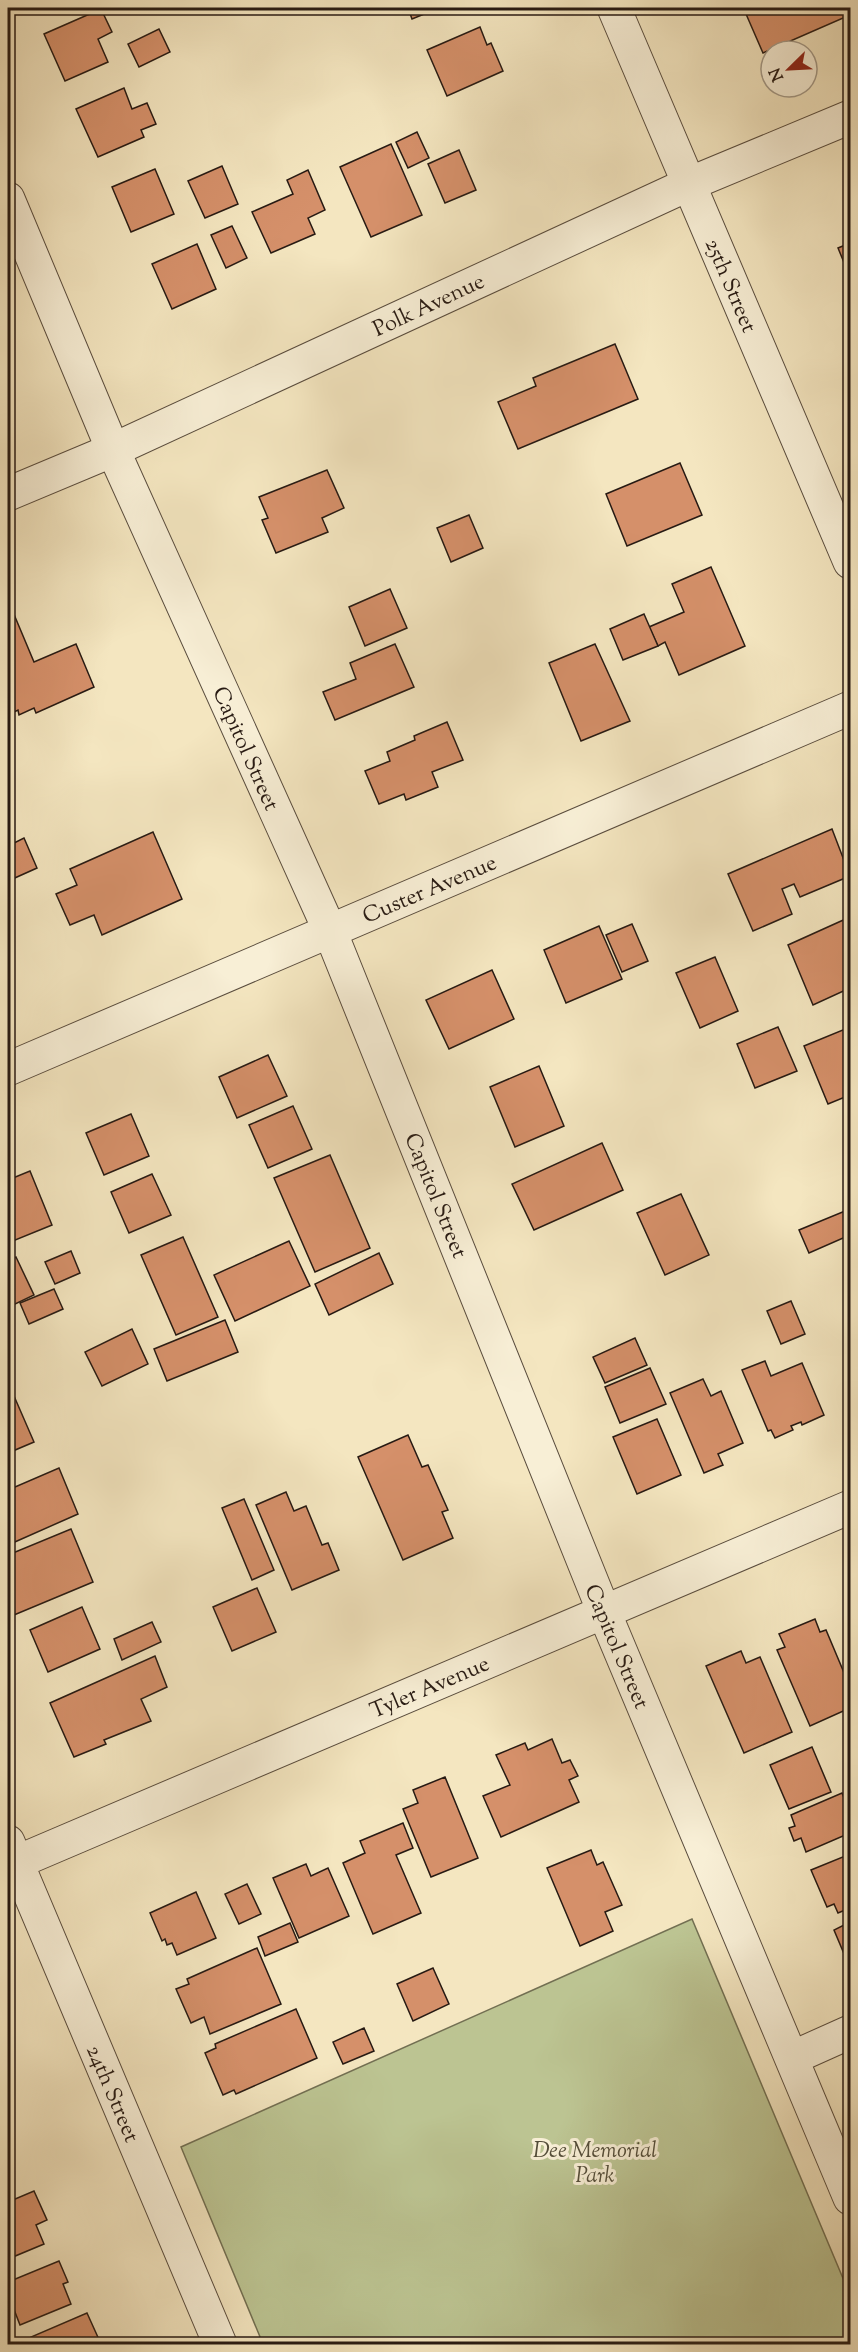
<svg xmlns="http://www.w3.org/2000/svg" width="858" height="2352" font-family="'Sorts Mill Goudy',serif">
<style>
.green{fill:#bcc492;stroke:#726f52;stroke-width:1.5}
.building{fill:#d5906a;stroke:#271a13;stroke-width:1.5}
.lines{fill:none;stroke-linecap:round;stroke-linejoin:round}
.minor-casing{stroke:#5a4d3e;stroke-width:35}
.minor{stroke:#f8efd6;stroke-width:33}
.labels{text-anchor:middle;stroke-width:6;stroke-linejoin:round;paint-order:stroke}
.street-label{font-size:22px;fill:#271a13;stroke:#f8efd6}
.park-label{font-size:22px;font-style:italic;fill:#544d39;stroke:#f8efd6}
</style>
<rect width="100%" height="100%" fill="#f4e6c0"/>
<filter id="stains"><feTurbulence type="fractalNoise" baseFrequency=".00333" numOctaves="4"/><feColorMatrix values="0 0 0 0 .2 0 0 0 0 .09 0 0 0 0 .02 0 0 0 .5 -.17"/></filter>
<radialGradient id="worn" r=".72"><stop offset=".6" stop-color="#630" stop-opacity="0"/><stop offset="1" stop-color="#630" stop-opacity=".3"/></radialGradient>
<path class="green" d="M692,1919L850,2295V2344H263L181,2147Z"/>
<g class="building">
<path d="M408,8H439L412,19Z"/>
<path d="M762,8H850V15L763,53L746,14Z"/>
<path d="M101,9L112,32L98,39L108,62L65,81L44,34Z"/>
<path d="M480,27L487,45L491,43L503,71L447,96L427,50Z"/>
<path d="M159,29L170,52L139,67L128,44Z"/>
<path d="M124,88L132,109L147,103L156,124L141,130L144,137L98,157L76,109Z"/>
<path d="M417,132L429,158L408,168L396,142Z"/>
<path d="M391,144L422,215L371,237L340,167Z"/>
<path d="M459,150L476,190L445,203L428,164Z"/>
<path d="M222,166L238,204L205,218L188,181Z"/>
<path d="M155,169L174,214L131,232L112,187Z"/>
<path d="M308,170L325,210L308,218L315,234L271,253L252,212L293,194L287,180Z"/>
<path d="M232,226L247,258L226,268L211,235Z"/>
<path d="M850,243V277L838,248Z"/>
<path d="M197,244L216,289L172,309L152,264Z"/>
<path d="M615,344L638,399L518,449L498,402L536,386L533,378Z"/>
<path d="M680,463L702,515L627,546L606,494Z"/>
<path d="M327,470L344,508L322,518L328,532L276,553L262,520L268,518L259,497Z"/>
<path d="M469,515L483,548L451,562L437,528Z"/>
<path d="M711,567L745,646L679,675L665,642L658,646L649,627L684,612L672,584Z"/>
<path d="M390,589L407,628L365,646L349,607Z"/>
<path d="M13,612L34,662L76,644L94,687L36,713L34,708L19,715L18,710L8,715V614Z"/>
<path d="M644,614L658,646L623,660L610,629Z"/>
<path d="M395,644L414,687L335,720L323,692L356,679L350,663Z"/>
<path d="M595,644L630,721L581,741L549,663Z"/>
<path d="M447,722L463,760L432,772L438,787L406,800L404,794L379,804L365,771L390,761L387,752L415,740L414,736Z"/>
<path d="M832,829L850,876L800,897L794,884L782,889L792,914L753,931L728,874Z"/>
<path d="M153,832L182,899L102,935L94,915L70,925L56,894L77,885L70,869Z"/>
<path d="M24,838L37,868L8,881V846Z"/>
<path d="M850,917V988L813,1005L788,945Z"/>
<path d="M632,924L648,961L622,972L606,935Z"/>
<path d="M599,926L622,979L566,1003L544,950Z"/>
<path d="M715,957L738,1011L700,1028L676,973Z"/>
<path d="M492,970L514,1019L449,1049L426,1000Z"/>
<path d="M778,1027L797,1071L755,1088L737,1044Z"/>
<path d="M850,1027V1095L828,1104L804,1046Z"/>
<path d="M268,1055L287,1096L237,1118L219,1077Z"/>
<path d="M539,1066L564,1126L515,1147L490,1087Z"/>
<path d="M293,1106L312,1149L268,1168L249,1125Z"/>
<path d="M131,1114L149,1156L104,1175L86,1133Z"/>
<path d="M602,1143L623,1190L534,1230L512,1184Z"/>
<path d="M330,1155L370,1248L315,1272L274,1178Z"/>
<path d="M30,1171L52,1225L8,1243V1180Z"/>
<path d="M152,1174L171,1215L129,1233L111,1192Z"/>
<path d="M681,1194L709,1255L665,1275L637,1213Z"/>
<path d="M845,1211L850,1225V1235L809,1253L799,1230Z"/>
<path d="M183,1237L218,1317L176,1335L141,1255Z"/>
<path d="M289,1241L310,1286L235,1321L214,1275Z"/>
<path d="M71,1251L80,1273L55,1284L45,1262Z"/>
<path d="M379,1253L393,1284L329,1315L315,1284Z"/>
<path d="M16,1257L34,1295L11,1306L8,1297V1261Z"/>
<path d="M54,1289L63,1309L29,1324L20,1303Z"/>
<path d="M791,1301L805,1334L781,1344L767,1311Z"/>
<path d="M225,1320L238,1352L167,1381L154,1349Z"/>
<path d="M132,1329L148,1364L102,1386L85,1352Z"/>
<path d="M635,1338L647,1365L605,1383L593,1357Z"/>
<path d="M765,1361L771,1376L802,1363L824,1415L802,1425L801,1422L791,1426L793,1430L775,1438L771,1430L768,1431L742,1370Z"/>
<path d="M650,1368L666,1404L620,1423L605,1387Z"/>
<path d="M703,1379L711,1396L721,1391L743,1443L718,1454L723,1465L704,1473L670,1393Z"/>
<path d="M14,1396L34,1442L8,1453V1399Z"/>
<path d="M657,1419L681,1475L637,1494L613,1437Z"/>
<path d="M408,1435L422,1467L428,1465L448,1510L442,1512L453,1538L403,1560L358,1457Z"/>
<path d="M59,1468L78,1514L8,1545V1490Z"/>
<path d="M286,1492L294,1511L306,1506L322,1545L328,1543L339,1570L292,1590L256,1505Z"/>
<path d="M244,1499L274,1570L252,1580L222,1508Z"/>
<path d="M71,1529L93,1582L14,1615L8,1600V1555Z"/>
<path d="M257,1588L276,1632L232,1651L213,1607Z"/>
<path d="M850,1604V1623L844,1607Z"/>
<path d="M82,1607L100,1649L48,1672L30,1630Z"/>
<path d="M815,1619L820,1632L826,1630L850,1687V1708L810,1726L777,1650L785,1647L779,1634Z"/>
<path d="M152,1622L161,1642L122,1660L114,1639Z"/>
<path d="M741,1651L746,1663L760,1657L792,1732L744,1753L706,1666Z"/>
<path d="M155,1656L167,1687L141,1699L151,1721L104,1740L106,1744L74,1757L50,1703Z"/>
<path d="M552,1739L562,1763L570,1760L578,1776L569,1780L579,1802L501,1837L483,1796L510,1785L496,1755L525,1743L528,1750Z"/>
<path d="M812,1747L831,1792L789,1809L770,1765Z"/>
<path d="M445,1777L478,1858L431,1877L403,1809L418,1803L413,1790Z"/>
<path d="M842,1793L850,1812V1833L806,1852L801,1838L794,1841L789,1828L795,1826L791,1815Z"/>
<path d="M403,1823L413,1848L396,1855L421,1913L373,1934L343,1863L365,1853L360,1841Z"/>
<path d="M591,1850L597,1865L603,1862L622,1905L605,1912L613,1931L580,1946L547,1868Z"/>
<path d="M850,1854V1908L838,1913L834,1904L827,1907L811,1870Z"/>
<path d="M306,1864L311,1876L328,1868L349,1916L299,1938L273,1878Z"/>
<path d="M247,1884L261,1914L239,1924L225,1894Z"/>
<path d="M196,1892L216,1938L177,1955L172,1943L167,1945L165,1939L162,1941L150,1913Z"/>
<path d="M850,1922V1968L834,1930Z"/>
<path d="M290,1923L298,1942L265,1956L258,1937Z"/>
<path d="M257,1948L281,2004L210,2034L204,2017L191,2023L176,1989L189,1984L187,1979Z"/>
<path d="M433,1968L449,2004L413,2021L397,1984Z"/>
<path d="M296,2009L317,2058L236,2094L234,2090L223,2095L205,2053L216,2048L215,2044Z"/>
<path d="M364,2028L374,2051L343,2064L333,2042Z"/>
<path d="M34,2191L47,2220L36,2225L44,2244L8,2259V2202Z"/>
<path d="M59,2261L68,2282L63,2284L71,2304L20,2325L8,2294V2282Z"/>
<path d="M87,2313L101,2344H35L31,2337Z"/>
</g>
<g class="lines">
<g class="minor-casing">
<g id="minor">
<path d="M614,8L850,562"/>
<path d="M8,199L113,450L330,931L604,1612L850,2198"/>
<path d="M8,494L113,450L689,184L850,117"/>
<path d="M8,1069L850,708"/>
<path d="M8,1842L220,2344"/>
<path d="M8,1866L850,1507"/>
<path d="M792,2058L850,2032"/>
</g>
</g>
<use href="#minor" class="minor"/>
</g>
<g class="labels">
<g class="street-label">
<text transform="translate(732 285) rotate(67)" y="8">25th Street</text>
<text transform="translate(428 304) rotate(-25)" y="8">Polk Avenue</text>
<text transform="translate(247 748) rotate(66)" y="8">Capitol Street</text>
<text transform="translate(429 888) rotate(-23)" y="8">Custer Avenue</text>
<text transform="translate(437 1195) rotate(68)" y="8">Capitol Street</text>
<text transform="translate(618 1646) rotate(67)" y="8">Capitol Street</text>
<text transform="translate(429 1686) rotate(-23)" y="8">Tyler Avenue</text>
<text transform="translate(114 2093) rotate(67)" y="8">24th Street</text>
</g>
<g class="park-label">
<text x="595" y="2157">Dee Memorial<tspan x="595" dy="25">Park</tspan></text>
</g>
</g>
<rect width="858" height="2352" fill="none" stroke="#f4e6c0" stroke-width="30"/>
<rect x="9" y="9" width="840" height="2334" fill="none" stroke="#271a13" stroke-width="3"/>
<rect x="15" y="15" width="828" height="2322" fill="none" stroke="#271a13" stroke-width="1.5"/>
<g transform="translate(789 69) rotate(246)"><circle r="28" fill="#f8efd6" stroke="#a49a88" stroke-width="1.5"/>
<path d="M0-4.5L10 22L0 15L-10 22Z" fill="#8f2418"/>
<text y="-9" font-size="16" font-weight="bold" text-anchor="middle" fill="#271a13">N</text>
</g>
<rect width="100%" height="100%" filter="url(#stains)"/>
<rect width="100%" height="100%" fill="url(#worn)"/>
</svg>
